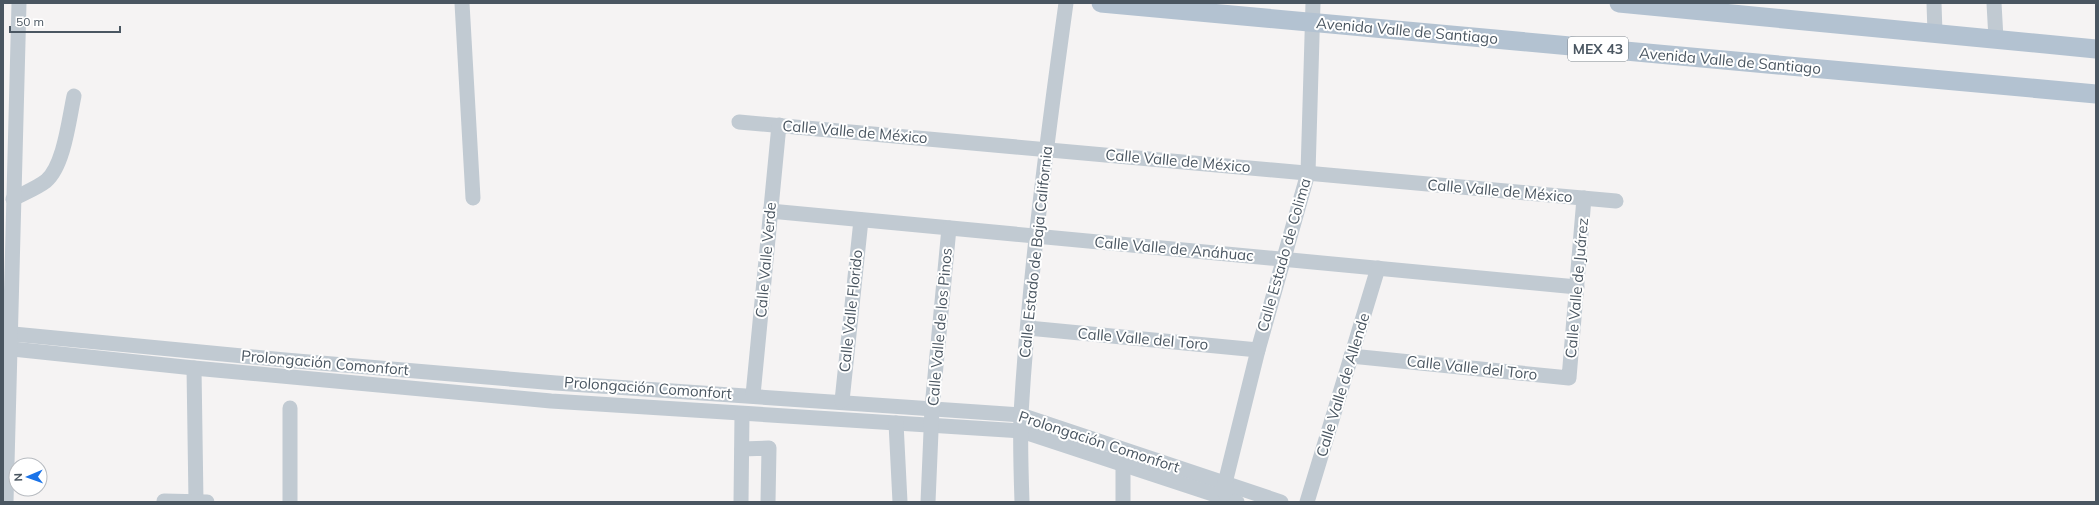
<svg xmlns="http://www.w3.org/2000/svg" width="2099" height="505" font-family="Mulish,sans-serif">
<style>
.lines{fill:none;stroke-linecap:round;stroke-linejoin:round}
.minor{stroke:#c1cad2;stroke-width:15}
.major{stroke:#b3c2d1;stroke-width:19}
.labels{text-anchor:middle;stroke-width:4;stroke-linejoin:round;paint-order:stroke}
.shield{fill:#fff;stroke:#808990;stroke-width:1}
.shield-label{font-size:14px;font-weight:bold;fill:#4a5661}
.street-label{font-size:15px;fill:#4a5661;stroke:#fff}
</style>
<rect width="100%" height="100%" fill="#f5f3f3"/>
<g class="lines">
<g class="minor">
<path d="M462,3L473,198"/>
<path d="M1934,3L1935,33"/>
<path d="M1994,3L1996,39"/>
<path d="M739,122L1616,201"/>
<path d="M13,199C24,193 37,188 46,181C64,166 69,119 74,96"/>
<path d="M770,211L1577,287"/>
<path d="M1028,328L1258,350"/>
<path d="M3,333L285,360L556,383L1021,415L1281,502"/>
<path d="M3,348L194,368L551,401L1021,431L1237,502"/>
<path d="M1351,356L1569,378L1584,198"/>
<path d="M194,368L196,502"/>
<path d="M753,395L779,125"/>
<path d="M842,401L861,220"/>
<path d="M896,423L900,502"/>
<path d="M742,449L769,448L768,502"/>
<path d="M1123,465V502"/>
<path d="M1225,493V483L1258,350L1308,173L1313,3"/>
<path d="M164,501L207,502"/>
<path d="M6,502L19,3"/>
<path d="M290,502V408"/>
<path d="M741,502L742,414"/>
<path d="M928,502L932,408L949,228"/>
<path d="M1022,502C1021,473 1020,443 1021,414C1029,277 1047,140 1066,3"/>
<path d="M1307,502L1378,268"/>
</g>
<g class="major">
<path d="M1101,3L2096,94"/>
<path d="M1619,3L2096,49"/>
</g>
</g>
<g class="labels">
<rect class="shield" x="1568" y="37" width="60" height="24" rx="3"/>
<g class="shield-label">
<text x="1598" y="54">MEX 43</text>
</g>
<g class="street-label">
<text transform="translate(1407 31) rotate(5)" y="5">Avenida Valle de Santiago</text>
<text transform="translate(1730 61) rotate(5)" y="5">Avenida Valle de Santiago</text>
<text transform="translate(855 132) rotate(5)" y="5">Calle Valle de México</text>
<text transform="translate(1178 161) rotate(5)" y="5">Calle Valle de México</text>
<text transform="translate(1500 191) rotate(5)" y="5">Calle Valle de México</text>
<text transform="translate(1174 249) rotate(5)" y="5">Calle Valle de Anáhuac</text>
<text transform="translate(1036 252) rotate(-84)" y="5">Calle Estado de Baja California</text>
<text transform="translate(1284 255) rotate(-74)" y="5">Calle Estado de Colima</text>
<text transform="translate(766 260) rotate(-85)" y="5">Calle Valle Verde</text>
<text transform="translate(1577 288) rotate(-85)" y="5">Calle Valle de Juárez</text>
<text transform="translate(851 311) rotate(-84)" y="5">Calle Valle Florido</text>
<text transform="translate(940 327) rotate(-85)" y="5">Calle Valle de los Pinos</text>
<text transform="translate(1143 339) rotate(5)" y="5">Calle Valle del Toro</text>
<text transform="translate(325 363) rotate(5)" y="5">Prolongación Comonfort</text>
<text transform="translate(1472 368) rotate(6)" y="5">Calle Valle del Toro</text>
<text transform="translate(1343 385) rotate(-73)" y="5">Calle Valle de Allende</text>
<text transform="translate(648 388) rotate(4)" y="5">Prolongación Comonfort</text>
<text transform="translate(1099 442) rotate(18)" y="5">Prolongación Comonfort</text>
</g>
</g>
<rect width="2099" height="505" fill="none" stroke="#4a5661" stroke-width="8"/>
<g transform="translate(28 477) rotate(268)"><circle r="19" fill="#ffffff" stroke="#b7bbc0"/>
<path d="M0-3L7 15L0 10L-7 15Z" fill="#1a73e8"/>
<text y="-6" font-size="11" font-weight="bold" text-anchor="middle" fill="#4a5661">N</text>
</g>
<path d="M10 26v6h110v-6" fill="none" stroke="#4a5661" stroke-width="2"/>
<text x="16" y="26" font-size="12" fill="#4a5661" stroke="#ffffff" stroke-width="3" paint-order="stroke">50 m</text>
</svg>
